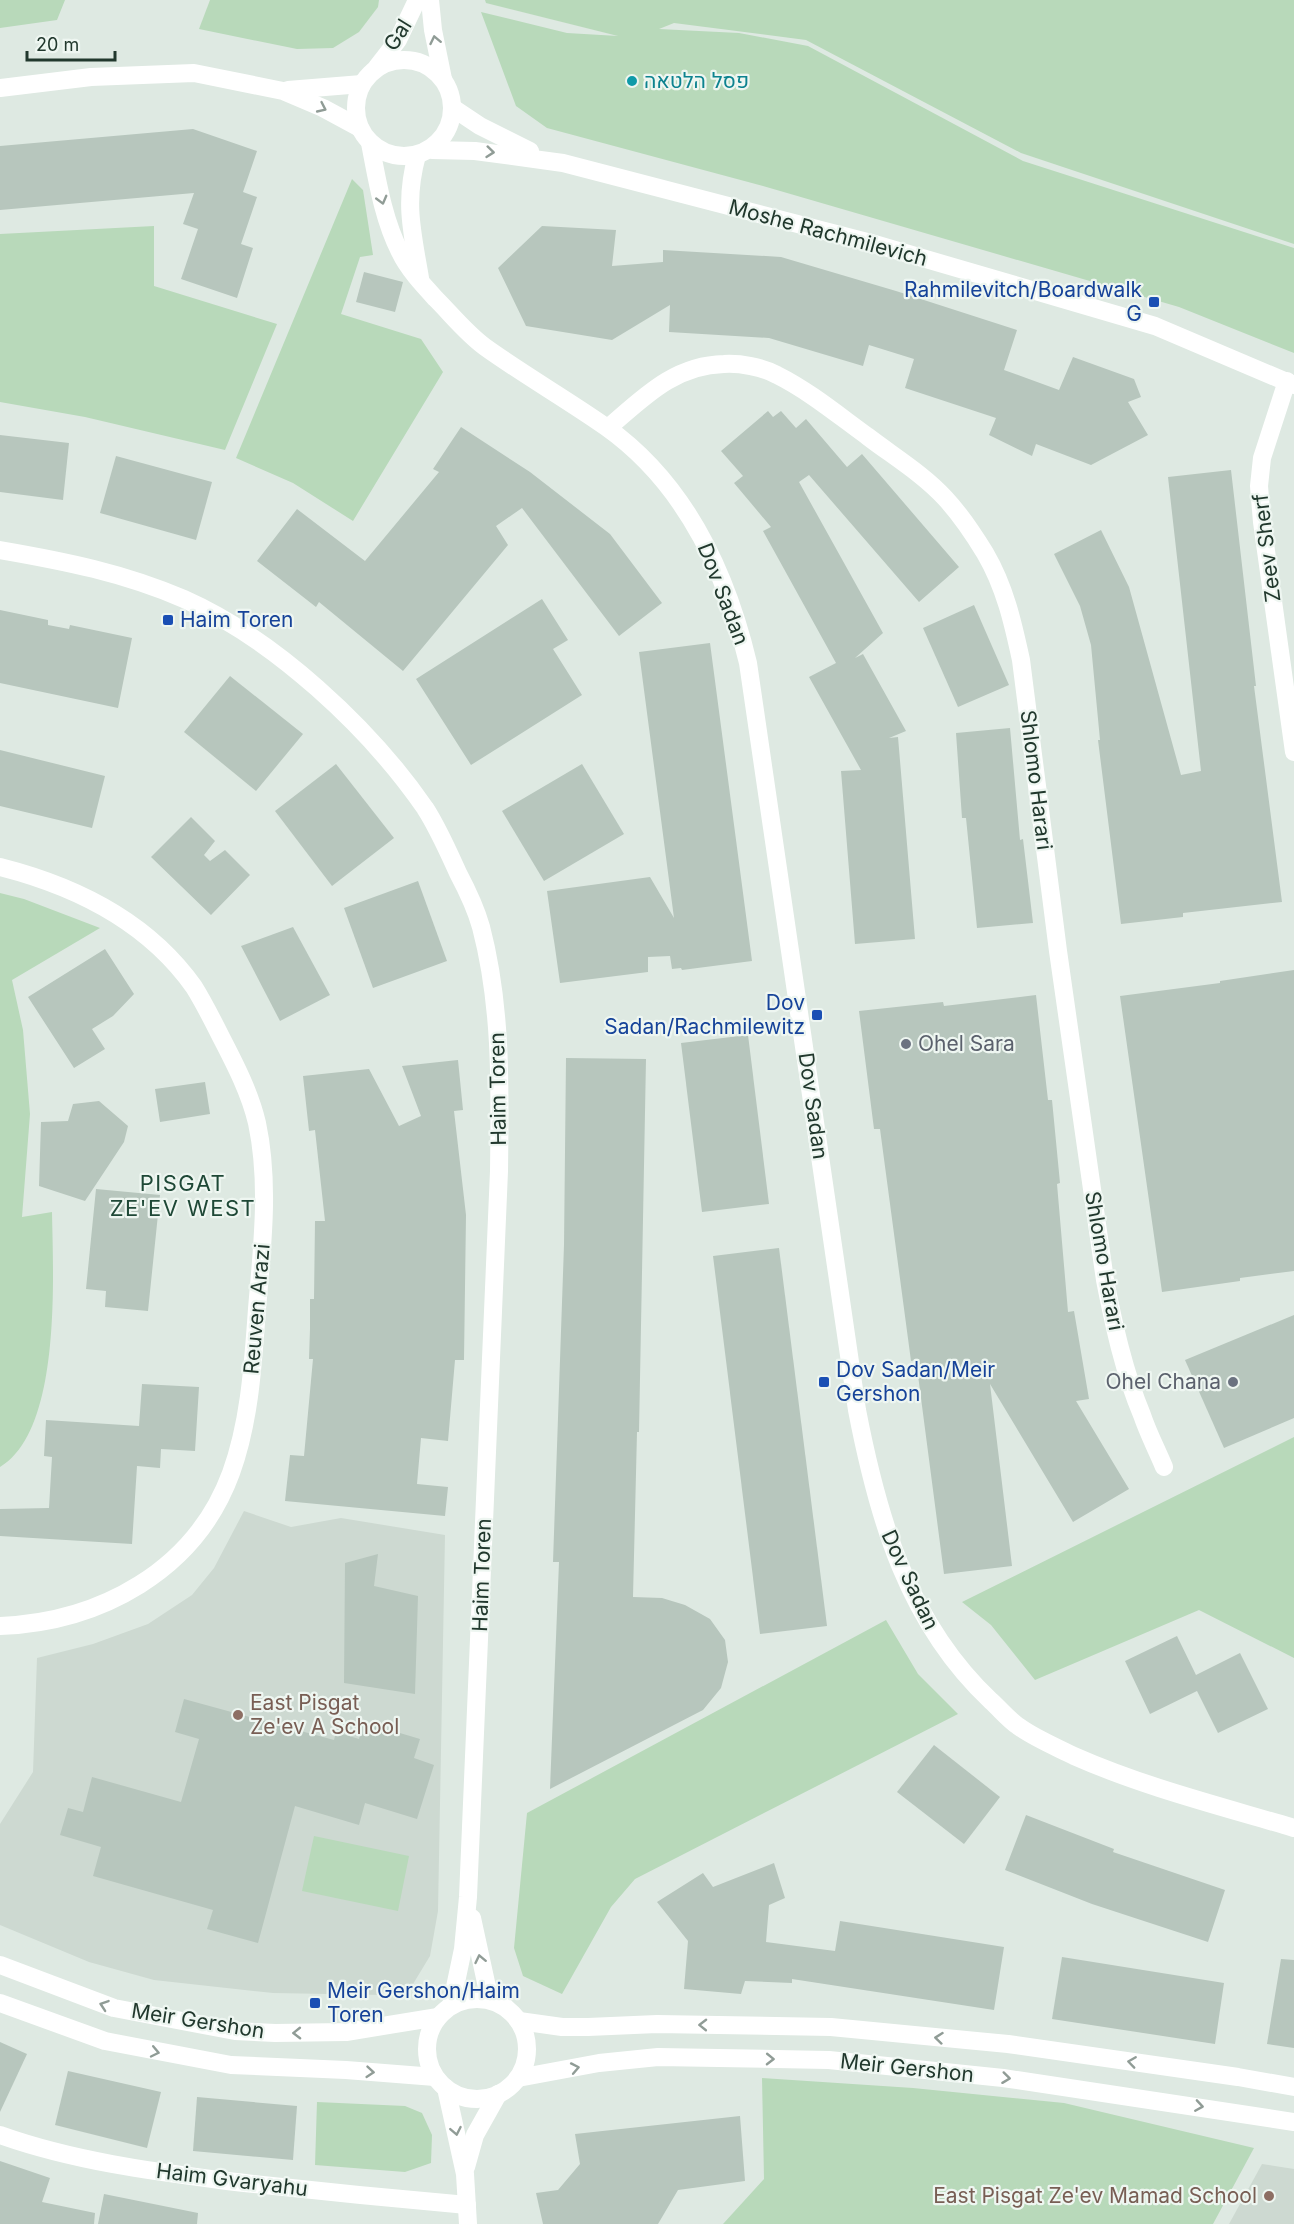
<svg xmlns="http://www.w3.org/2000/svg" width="1294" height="2224" font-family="Inter,Heebo,sans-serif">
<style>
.built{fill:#cdd9d1}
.green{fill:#b8d9ba}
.building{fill:#b7c6bd}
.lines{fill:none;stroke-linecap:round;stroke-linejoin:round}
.minor{stroke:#fff;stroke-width:18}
.tertiary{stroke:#fff;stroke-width:18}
.oneway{stroke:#909c96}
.culture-dot{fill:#0f9aa8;stroke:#eef6f1;stroke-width:2}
.transit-dot{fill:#1a4fb4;stroke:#eef6f1;stroke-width:2}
.worship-dot{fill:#6b7280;stroke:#eef6f1;stroke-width:2}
.education-dot{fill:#8d6e63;stroke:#eef6f1;stroke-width:2}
.labels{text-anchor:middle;stroke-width:4.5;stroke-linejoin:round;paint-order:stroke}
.street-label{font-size:21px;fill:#21382d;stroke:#eef6f1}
.culture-label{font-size:21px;fill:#0d838f;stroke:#eef6f1;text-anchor:start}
.transit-label{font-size:21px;fill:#164399;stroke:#eef6f1;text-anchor:start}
.worship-label{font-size:21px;fill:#5b616d;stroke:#eef6f1;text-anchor:start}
.education-label{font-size:21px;fill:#785e54;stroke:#eef6f1;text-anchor:start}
.neighbourhood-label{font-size:22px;letter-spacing:1.5px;fill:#1e4836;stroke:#eef6f1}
</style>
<rect width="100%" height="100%" fill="#dee9e2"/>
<g class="built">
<path d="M244,1511L291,1527L341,1518L445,1535L438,1911L430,1956L413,1984L384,1995L273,1993L154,1980L89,1962L0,1925V1824L33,1772L37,1658L93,1644L148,1624L192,1595L214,1568Z"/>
<path d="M1262,2164L1294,2169V2224H1229Z"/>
</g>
<g class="green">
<path d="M0,0H65L57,20L0,28Z"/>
<path d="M210,0H379L378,7L359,32L333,48L297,49L199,29Z"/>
<path d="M485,0H1294V244L1021,153L806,40L674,23L659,29L739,33L808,46L1023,161L1294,248V353L1179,307L763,186L547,128L516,106L481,12L567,33L618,36L486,3Z"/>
<path d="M352,179L363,190L373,255L360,257L341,314L421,339L443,372L353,521L293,483L236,458Z"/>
<path d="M154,226V286L277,324L225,450L85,417L0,402V234Z"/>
<path d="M0,893L24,899L100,928L12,980L23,1030L30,1114L22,1217L52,1212C53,1276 62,1430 0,1467Z"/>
<path d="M1294,1437V1658L1199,1610L1035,1680L991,1625L962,1602Z"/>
<path d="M886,1620L918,1674L958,1714L635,1879L611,1907L562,1994L523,1976L514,1948L527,1813Z"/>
<path d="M314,1836L409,1856L398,1911L302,1891Z"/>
<path d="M762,2078L913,2088L1064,2103L1254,2148L1213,2224H723L764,2179Z"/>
<path d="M317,2102L405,2106L422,2113L432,2135L431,2163L405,2172L315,2165Z"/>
</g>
<g class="building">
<path d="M193,129L257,151L243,192L257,197L241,244L253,248L237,298L181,279L198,229L183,224L194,193L0,210V146Z"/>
<path d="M542,226L616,230L612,266L663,262V250L781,257L896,291L1017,330L1004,370L1059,390L1073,357L1134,379L1141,397L1128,402L1148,435L1091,465L1036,444L1032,456L989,435L996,418L905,388L914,359L869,345L863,366L769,338L669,332L670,305L612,340L526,326L498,268Z"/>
<path d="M364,272L403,282L395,312L356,302Z"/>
<path d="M768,411L773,417L781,411L796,428L806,419L847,467L862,454L959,567L919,602L809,475L799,482L883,633L855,658L863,654L906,731L889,738L898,737L915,939L855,944L841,771L861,770L809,677L836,663L763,531L771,527L734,483L743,476L721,451Z"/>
<path d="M461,427L530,472L610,534L662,603L619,636L522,508L496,526L508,545L403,671L319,602L316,607L257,561L297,509L365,561L439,472L433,469Z"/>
<path d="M0,435L69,443L63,500L0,492Z"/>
<path d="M116,456L212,482L196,540L100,513Z"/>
<path d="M1231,470L1256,686H1254L1282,902L1183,913V917L1121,924L1098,740H1100L1091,645L1080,606L1054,554L1101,530L1129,587L1181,775L1201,771L1168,477Z"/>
<path d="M542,599L568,640L553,649L582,695L471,765L416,679Z"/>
<path d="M974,605L1009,685L958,707L923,628Z"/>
<path d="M0,610L48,620V625L69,629L70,625L132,638L118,708L0,683Z"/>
<path d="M710,643L752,961L682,970L681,968L672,969L670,956L648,957V972L560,983L547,891L650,877L674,918L639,652Z"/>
<path d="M230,676L303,734L256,791L184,732Z"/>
<path d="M1010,728L1020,840L1023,839L1033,923L977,928L966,818H962L956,733Z"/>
<path d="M0,750L105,776L92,828L0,806Z"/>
<path d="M336,764L394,838L332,886L275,811Z"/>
<path d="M582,764L624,834L544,881L502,811Z"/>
<path d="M191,817L215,841L204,855L210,861L225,850L250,875L211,915L151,857Z"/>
<path d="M418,881L447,961L373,988L344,908Z"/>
<path d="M293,927L330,995L280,1021L241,946Z"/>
<path d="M105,949L134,994L113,1016L92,1029L105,1049L74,1068L28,997Z"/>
<path d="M1294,970V1271L1240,1278V1281L1162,1292L1120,996L1220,983V981Z"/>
<path d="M1036,995L1048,1100H1052L1060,1183L1057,1184L1068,1312L1074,1311L1089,1399L1076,1401L1129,1489L1073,1522L990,1384L1012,1566L944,1574L916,1360L911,1361L880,1129H874L859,1011L943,1002L944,1006Z"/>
<path d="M748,1035L769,1204L702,1212L681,1043Z"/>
<path d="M566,1058L646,1059L639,1432H637L633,1597L662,1598L685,1605L710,1619L725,1640L728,1662L721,1688L703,1710L550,1789L559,1562H553L564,1245Z"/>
<path d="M458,1060L463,1110L454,1111L466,1215L464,1360H455L448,1441L421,1438L417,1484L448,1487L445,1516L285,1501L290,1455L304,1456L313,1359H309L310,1329V1299H314L315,1221H325L315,1130L309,1131L303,1076L369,1069L399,1126L421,1116L402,1066Z"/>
<path d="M205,1082L210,1114L160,1122L155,1089Z"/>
<path d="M99,1101L128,1126L124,1142L85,1201L39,1186L41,1122L68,1121L73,1104Z"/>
<path d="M96,1189L160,1195L148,1311L105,1307L106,1291L86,1289Z"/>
<path d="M779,1248L827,1626L760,1634L713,1256Z"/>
<path d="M1294,1315V1418L1224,1448L1185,1360Z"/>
<path d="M142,1384L199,1387L195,1451L161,1449L160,1468L137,1466L132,1544L0,1536V1509L49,1508L52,1457L44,1456L46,1420L139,1426Z"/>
<path d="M378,1554L374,1586L418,1596L415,1694L344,1683L345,1563Z"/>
<path d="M1177,1636L1196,1675L1240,1653L1268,1709L1218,1733L1197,1691L1150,1714L1125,1661Z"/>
<path d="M184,1699L334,1740L336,1732L359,1739L363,1722L420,1739L414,1758L434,1765L417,1819L365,1803L359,1825L295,1806L258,1943L207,1929L213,1910L93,1876L101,1847L60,1835L68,1808L83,1812L92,1777L181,1802L199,1739L175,1732Z"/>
<path d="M934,1745L1000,1797L964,1844L897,1792Z"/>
<path d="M1026,1815L1114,1849L1113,1852L1225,1890L1208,1942L1092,1904L1005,1870Z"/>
<path d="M774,1863L785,1898L769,1905L766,1942L835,1951L840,1921L1004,1947L994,2010L792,1979V1983L745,1981L741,1994L684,1989L688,1941L657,1902L703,1873L713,1887Z"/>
<path d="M1062,1957L1224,1983L1215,2044L1052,2019Z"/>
<path d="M1281,1959L1294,1960V2048L1267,2044Z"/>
<path d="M0,2042L27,2054L0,2112Z"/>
<path d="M68,2071L161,2092L147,2148L55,2125Z"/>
<path d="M197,2097L297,2106L293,2160L193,2151Z"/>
<path d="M740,2116L745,2181L678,2190L658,2224H543L536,2193L558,2190L580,2164L575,2134Z"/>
<path d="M0,2161L50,2178L42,2202L95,2213L94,2224H0Z"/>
<path d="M104,2194L198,2213L197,2224H98Z"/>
</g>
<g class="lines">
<g class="minor">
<path d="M1287,381L1262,458L1259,486L1262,522L1294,752"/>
<path d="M608,428C643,398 674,365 724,364C740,363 762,367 777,375C809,391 838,415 867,436C893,456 923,474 945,498C960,514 974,535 985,553C1005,587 1013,623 1021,660L1058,951L1105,1280C1114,1326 1124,1372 1142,1415C1148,1433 1157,1450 1164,1467"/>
<path d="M0,550C64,561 124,573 184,599C274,639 369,727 425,808C438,828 448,851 458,873C467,890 476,909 481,927C502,1007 500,1089 499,1171L468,1897L463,1949L451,2006"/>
<path d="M0,867C75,886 148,922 194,987C204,1003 213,1021 221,1037C235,1064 250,1093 257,1123C270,1184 262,1248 257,1309C253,1363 250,1421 231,1473C195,1571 100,1622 0,1626"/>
<path d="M472,1918L487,1987L507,2009"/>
<path d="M0,2135C73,2161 150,2171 227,2181C307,2190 387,2198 467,2205"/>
</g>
<g class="tertiary">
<path d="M430,0L433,30L443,79"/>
<circle cx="404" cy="108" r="48"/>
<path d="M377,67L398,40L417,0"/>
<path d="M0,88L91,77L194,73L283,91L323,108L360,128"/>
<path d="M288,90L362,84"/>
<path d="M453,108L480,126L530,151"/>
<path d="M370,143C377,179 383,219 400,252C408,269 423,285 436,299C452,315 466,333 485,347C524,375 566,399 606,427C685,483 726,571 748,663L857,1410C878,1519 908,1623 991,1701C1000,1709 1008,1719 1018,1726C1034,1738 1056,1747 1074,1756C1144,1787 1220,1806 1294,1828"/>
<path d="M432,150L475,151L563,163L871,243L1155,326L1294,385"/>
<path d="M417,155C404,202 412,231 420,278"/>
<path d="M0,1965L114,2008L235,2031L275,2033L346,2032L438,2017"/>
<circle cx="477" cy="2049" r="50"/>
<path d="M0,2003L105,2041L231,2065L346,2070L435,2077"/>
<path d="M519,2021L562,2027H588L657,2024L831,2027L1008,2044L1238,2077L1294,2087"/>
<path d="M518,2078L599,2063L658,2057L829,2060L1003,2078L1294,2122"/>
<path d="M446,2088L465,2174L468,2224"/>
<path d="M466,2167L475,2135L498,2094"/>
</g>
</g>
<defs><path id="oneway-chevron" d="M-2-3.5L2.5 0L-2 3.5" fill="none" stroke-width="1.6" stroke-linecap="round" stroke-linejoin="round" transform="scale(1.5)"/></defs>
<g class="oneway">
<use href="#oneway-chevron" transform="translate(435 40) rotate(-102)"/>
<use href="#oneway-chevron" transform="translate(322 108) rotate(25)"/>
<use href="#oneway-chevron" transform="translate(490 152) rotate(6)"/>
<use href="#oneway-chevron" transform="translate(382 200) rotate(75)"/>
<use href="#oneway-chevron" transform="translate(480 1959) rotate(-102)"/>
<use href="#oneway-chevron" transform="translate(104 2005) rotate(-161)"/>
<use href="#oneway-chevron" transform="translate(703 2025) rotate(-179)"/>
<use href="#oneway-chevron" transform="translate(297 2033) rotate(179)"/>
<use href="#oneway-chevron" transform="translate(939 2038) rotate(-174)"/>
<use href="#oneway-chevron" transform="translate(155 2052) rotate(12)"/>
<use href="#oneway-chevron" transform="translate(770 2059) rotate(1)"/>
<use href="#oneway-chevron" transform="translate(1132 2062) rotate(-172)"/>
<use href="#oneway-chevron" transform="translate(575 2068) rotate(-11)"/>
<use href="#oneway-chevron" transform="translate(370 2072) rotate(5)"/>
<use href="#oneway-chevron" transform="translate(1006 2078) rotate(7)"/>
<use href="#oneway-chevron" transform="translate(1199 2106) rotate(9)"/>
<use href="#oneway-chevron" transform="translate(456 2131) rotate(79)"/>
</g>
<circle class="culture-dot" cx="632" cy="81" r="6"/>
<g class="transit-dot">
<rect x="1148" y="296" width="12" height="12" rx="3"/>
<rect x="162" y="614" width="12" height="12" rx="3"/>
<rect x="811" y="1009" width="12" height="12" rx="3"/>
<rect x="818" y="1376" width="12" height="12" rx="3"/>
<rect x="309" y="1997" width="12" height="12" rx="3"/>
</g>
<g class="worship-dot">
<circle cx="906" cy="1044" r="6"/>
<circle cx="1233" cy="1382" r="6"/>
</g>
<g class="education-dot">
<circle cx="238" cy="1715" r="6"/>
<circle cx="1269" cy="2196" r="6"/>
</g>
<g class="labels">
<g class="street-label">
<text transform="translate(398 35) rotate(-58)" y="7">Gal</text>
<text transform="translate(828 233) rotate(15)" y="7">Moshe Rachmilevich</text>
<text transform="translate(1267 548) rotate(-97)" y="7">Zeev Sherf</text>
<text transform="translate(723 594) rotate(69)" y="7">Dov Sadan</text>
<text transform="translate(1036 780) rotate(83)" y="7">Shlomo Harari</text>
<text transform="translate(498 1089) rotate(-91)" y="7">Haim Toren</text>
<text transform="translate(813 1106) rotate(82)" y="7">Dov Sadan</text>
<text transform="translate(1104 1261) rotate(80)" y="7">Shlomo Harari</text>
<text transform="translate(257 1309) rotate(-85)" y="7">Reuven Arazi</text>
<text transform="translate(482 1575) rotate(-88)" y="7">Haim Toren</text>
<text transform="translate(910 1580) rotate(65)" y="7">Dov Sadan</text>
<text transform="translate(198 2021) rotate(9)" y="7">Meir Gershon</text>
<text transform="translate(907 2068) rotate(6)" y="7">Meir Gershon</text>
<text transform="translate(232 2180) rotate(7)" y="7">Haim Gvaryahu</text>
</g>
<g class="culture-label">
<text x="644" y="88">פסל הלטאה</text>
</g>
<g class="transit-label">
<text x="1142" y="297" text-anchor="end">Rahmilevitch/Boardwalk<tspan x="1142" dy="24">G</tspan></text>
<text x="180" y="627">Haim Toren</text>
<text x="805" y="1010" text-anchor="end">Dov<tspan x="805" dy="24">Sadan/Rachmilewitz</tspan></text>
<text x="836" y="1377">Dov Sadan/Meir<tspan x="836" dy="24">Gershon</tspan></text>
<text x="327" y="1998">Meir Gershon/Haim<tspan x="327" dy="24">Toren</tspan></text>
</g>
<g class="worship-label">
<text x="918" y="1051">Ohel Sara</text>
<text x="1221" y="1389" text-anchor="end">Ohel Chana</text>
</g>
<g class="education-label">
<text x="250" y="1710">East Pisgat<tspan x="250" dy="24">Ze'ev A School</tspan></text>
<text x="1257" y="2203" text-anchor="end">East Pisgat Ze'ev Mamad School</text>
</g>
<g class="neighbourhood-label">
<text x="183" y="1191">PISGAT<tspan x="183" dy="25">ZE'EV WEST</tspan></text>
</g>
</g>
<path d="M27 51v9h88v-9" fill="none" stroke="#21382d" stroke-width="3"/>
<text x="36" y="51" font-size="18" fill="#21382d" stroke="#eef6f1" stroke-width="4.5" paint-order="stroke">20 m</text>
</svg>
